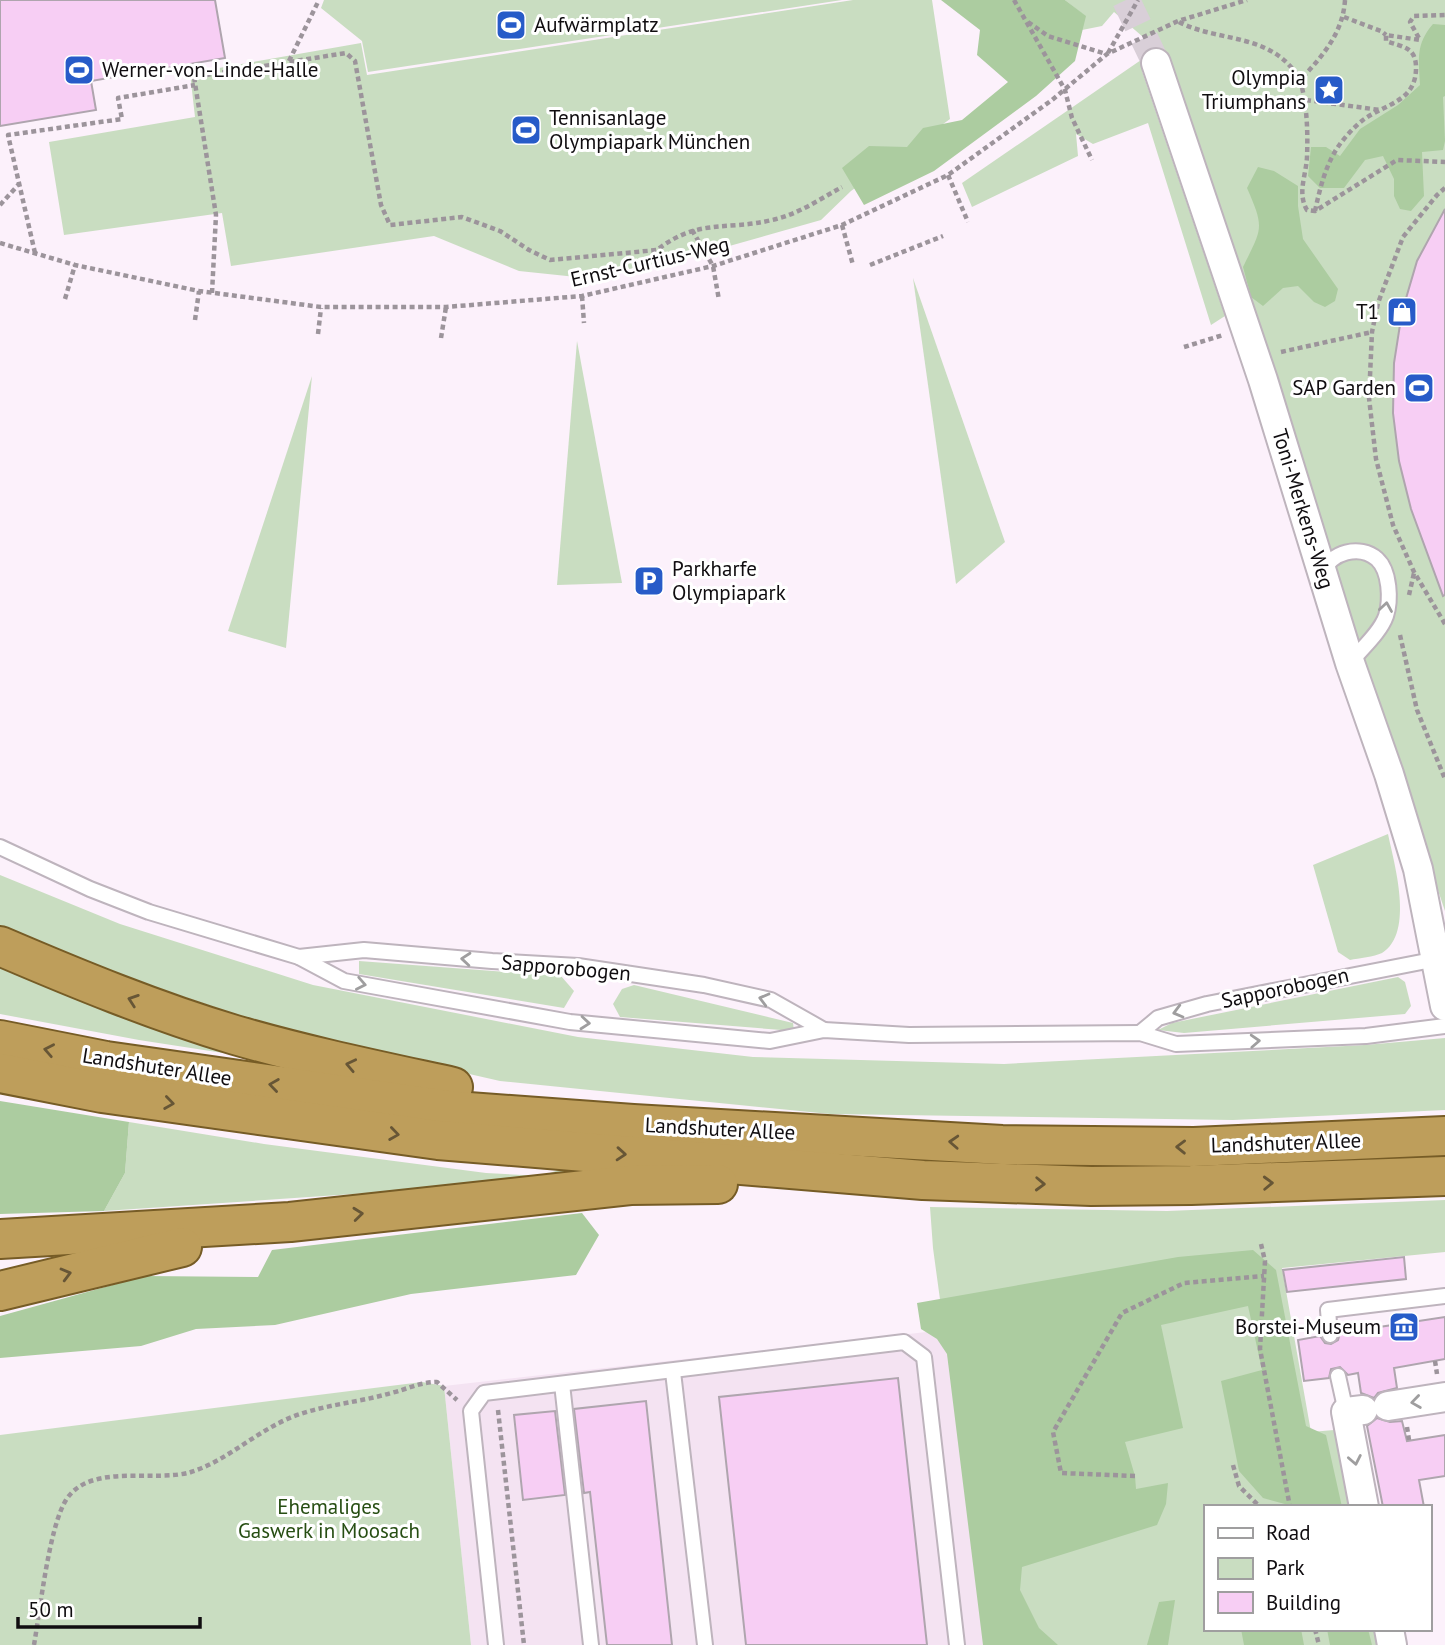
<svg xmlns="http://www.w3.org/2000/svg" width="1445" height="1645" font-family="'PT Sans',sans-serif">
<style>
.built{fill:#f4e3f2}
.green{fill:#c9ddc1}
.forest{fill:#accca0}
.building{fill:#f7cef4;stroke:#afa5ae;stroke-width:2}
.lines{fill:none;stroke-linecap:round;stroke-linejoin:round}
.minor-tunnel{stroke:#d9cfd8;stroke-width:28;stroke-dasharray:28 14;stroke-linecap:butt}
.service-casing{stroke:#beb4bd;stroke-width:18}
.minor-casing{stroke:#beb4bd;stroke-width:32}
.trunk-casing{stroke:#765c26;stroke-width:42}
.path{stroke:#9c949b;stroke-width:4.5;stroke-dasharray:5 3.5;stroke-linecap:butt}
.service{stroke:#fff;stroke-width:14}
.minor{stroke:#fff;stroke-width:28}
.trunk{stroke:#be9e5b;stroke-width:38}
.oneway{stroke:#9f9e9f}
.oneway2{stroke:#675636}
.labels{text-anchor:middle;stroke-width:6;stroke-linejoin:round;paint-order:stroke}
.poi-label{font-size:21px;fill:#100d10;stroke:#fff;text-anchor:start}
.street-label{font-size:21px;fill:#100d10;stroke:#fff}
.park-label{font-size:21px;fill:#274e13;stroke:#fff}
</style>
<rect width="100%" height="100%" fill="#fcf1fb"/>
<path class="built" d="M944,1330L987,1645H471L444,1386Z"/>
<g class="green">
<path d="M324,0H842L368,72L362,41L321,8Z"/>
<path d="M853,0H932L950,119L851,191L821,220L701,254L586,278L519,271L434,236L231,266L222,213L64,235L49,142L195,117L190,73L361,43L367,75Z"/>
<path d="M1065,0H1445V911L1373,697L1166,57L1142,71L1225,316L1211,325L1148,123L1093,144L1076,134L1078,156L972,207L962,183L1157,49L1114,12L1102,26L1082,30L1085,16Z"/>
<path d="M913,278L1005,542L956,584Z"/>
<path d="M577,341L622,583L557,585Z"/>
<path d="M312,376L286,648L228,631Z"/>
<path d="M1388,834C1394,863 1415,933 1382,953C1374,957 1359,958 1350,960L1338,952L1313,865Z"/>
<path d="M0,875L120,924L313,985L578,1037L753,1057L1004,1064L1365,1045L1445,1038V1110L1233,1120L830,1114L500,1081L294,1034L28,944L0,931Z"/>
<path d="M0,961L326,1073L288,1072L249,1057L139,1040L0,1014Z"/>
<path d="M359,961L561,976L574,991L564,1008L359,974Z"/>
<path d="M1398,977L1405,982L1411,1006L1405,1014L1184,1033L1158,1030L1172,1023Z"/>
<path d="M634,985L793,1023L794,1031L620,1017L613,1004L622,989Z"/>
<path d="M129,1122L264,1144L486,1173L542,1176L558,1170L598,1173L485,1185L104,1211L125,1173Z"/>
<path d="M1445,1200V1252L1282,1268L1311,1432L1334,1430L1350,1507H1205V1629H1375L1378,1645H987L933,1248L930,1207L1167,1211Z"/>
<path d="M422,1382L444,1386L471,1645H0V1435Z"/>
</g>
<g class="forest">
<path d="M941,0H1065L1086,16L1075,61L1036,96L934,171L864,205L842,168L869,146L907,147L923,128L962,120L1008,82L977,55L980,30Z"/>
<path d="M1433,24L1445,25V96L1443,97L1445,141L1443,150L1422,152L1424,196L1411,211L1400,209L1394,196V179L1383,156L1365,160L1344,188H1320L1308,176L1311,147H1326L1340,156L1360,129L1398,105L1420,85C1419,59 1415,45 1433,24Z"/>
<path d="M1258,167L1274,171L1298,186V206L1303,239L1338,289L1335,301L1325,307L1314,302L1298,286L1283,288L1263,306L1251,297L1243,267C1262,228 1265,229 1247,188Z"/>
<path d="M0,1101L129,1122L125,1173L104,1211L0,1214Z"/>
<path d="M582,1213L599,1235L576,1275L411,1294L275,1325L196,1329L141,1346L0,1358V1316L145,1276L258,1277L272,1250Z"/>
<path d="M1253,1250L1276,1270L1306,1426L1326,1435L1342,1507H1296L1263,1498L1239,1471L1221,1381L1262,1370L1248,1306L1161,1325L1183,1428L1125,1442L1135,1476L1136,1489L1168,1483L1166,1504L1157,1525L1022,1567L1020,1590L1039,1628L1058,1645H983L947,1354L937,1339L921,1329L917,1303L1178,1257Z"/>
<path d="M1175,1600L1168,1645H1147L1159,1602Z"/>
<path d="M1241,1629H1301L1304,1645H1244Z"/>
<path d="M1327,1629H1368L1372,1645H1330Z"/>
</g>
<g class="building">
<path d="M0,0H215L225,58L91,81L96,110L0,126Z"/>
<path d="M1445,209V595L1443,596L1411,509L1399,461L1393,413L1394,363L1402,312L1417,261Z"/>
<path d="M1404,1257L1406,1279L1287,1292L1283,1270Z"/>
<path d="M1445,1317V1359L1394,1368L1397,1388L1378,1393L1374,1398L1361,1393L1358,1373L1348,1375L1340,1367L1331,1369L1329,1378L1304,1381L1298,1340L1320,1336L1325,1343L1331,1344L1338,1340L1340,1333Z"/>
<path d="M898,1378L927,1645H746L719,1397Z"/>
<path d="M646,1401L672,1645H607L590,1492L584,1493L574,1409Z"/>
<path d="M555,1411L565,1495L523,1500L514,1415Z"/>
<path d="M1377,1418L1390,1422L1402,1421L1407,1441L1445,1435V1476L1419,1480L1424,1507H1383L1367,1426Z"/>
</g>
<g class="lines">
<path class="minor-tunnel" d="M1126,0L1156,63"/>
<g class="service-casing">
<g id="service">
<path d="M1323,573C1330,552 1360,544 1377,559C1390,571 1391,600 1386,616C1380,633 1361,649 1350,663"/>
<path d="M0,847L90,889L149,912L299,957L344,981L570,1022L770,1041L824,1030L909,1035L1140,1033L1176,1044L1366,1036L1445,1026"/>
<path d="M299,957L364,950L492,961L578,966L704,985L771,1000L824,1030"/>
<path d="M1140,1033L1158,1018L1207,1004L1437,959"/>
<path d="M1330,1335L1328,1310L1445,1296"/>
<path d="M673,1372L705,1645"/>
<path d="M1338,1376L1346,1412"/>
<path d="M562,1384L591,1645"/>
<path d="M496,1645L471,1411L484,1393L904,1342L924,1357L957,1645"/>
</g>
</g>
<g class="minor-casing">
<g id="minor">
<path d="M1156,63L1263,380L1350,663L1389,774L1418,869L1445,1006"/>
<path d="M1388,1406L1445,1397"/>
<path d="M1363,1410L1346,1412L1364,1507"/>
<path d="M1389,1629L1392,1645"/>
</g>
</g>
<g class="trunk-casing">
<g id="trunk">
<path d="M0,946C77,979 155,1011 235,1035C307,1056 380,1071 453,1087"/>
<path d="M0,1040L106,1061L455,1111L633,1124L1002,1145L1194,1147L1445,1136"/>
<path d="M0,1073L102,1093L438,1140L923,1180L1091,1186L1191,1185L1445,1176"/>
<path d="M0,1239L290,1222L630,1185L718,1184"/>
<path d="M0,1291L182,1247"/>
</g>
</g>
<g class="path">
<path d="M1014,0L1065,90L1072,118L1092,160"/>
<path d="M1345,0C1343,33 1322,57 1300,80C1307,104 1308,131 1307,157C1306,176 1297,193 1307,210L1315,211L1397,160L1445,162"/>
<path d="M1344,17L1381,31L1386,35"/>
<path d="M1028,22L1048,36L1106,54"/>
<path d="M1179,22C1220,43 1273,32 1300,80"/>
<path d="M1108,53L1138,0"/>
<path d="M289,61L319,0"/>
<path d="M1306,100L1380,110"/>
<path d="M948,175L968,222"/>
<path d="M1445,188L1437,195L1403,237L1378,303L1372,332L1369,398L1376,459L1393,525L1414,572L1445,624"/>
<path d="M0,205L19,184"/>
<path d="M1315,211C1320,188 1326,163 1340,144C1346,136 1355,126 1363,120C1386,103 1417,102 1416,66C1415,47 1403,47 1386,41V35L1420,40L1410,22L1414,16L1445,15"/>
<path d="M842,225L853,265"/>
<path d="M692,230L713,266L719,300"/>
<path d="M0,243L75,265L199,291L321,307H446L582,296L713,266L842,225L948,175L1052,100L1107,54L1178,21L1247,0"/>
<path d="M35,253L8,135L122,119L118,98L195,85"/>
<path d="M870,265L943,236"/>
<path d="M212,293L216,215L194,77L346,53L355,61L381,205L390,225L462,217L500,231L529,250L550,260L657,250C698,218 726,231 772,220C797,215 820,199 842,187"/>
<path d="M582,296L584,323"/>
<path d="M65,299L75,265"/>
<path d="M195,320L199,291"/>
<path d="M318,334L321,308"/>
<path d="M441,338L446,307"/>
<path d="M1184,347L1223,335"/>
<path d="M1281,352L1372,332"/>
<path d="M1409,595L1414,573"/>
<path d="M1400,635L1417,710L1445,779"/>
<path d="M1261,1244L1265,1261L1260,1349L1290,1507"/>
<path d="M1435,1361L1437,1374"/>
<path d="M498,1410L524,1645"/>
<path d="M1407,1427L1409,1440"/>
<path d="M1233,1465L1239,1486L1260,1507"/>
<path d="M1135,1476L1061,1473L1053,1432L1122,1313L1184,1283L1264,1276"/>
<path d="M1315,1629L1319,1645"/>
<path d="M34,1645C40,1611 49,1527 66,1500C90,1462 155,1483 191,1472C223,1462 249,1438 279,1423C313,1405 354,1404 391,1393C408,1389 420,1382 437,1382L457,1400"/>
</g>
<use href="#service" class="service"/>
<use href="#minor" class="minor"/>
<use href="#trunk" class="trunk"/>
</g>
<defs><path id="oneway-chevron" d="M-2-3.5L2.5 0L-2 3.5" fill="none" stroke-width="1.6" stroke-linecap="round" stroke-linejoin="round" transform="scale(1.75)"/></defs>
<g class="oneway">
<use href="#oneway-chevron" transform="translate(1386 607) rotate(-81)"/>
<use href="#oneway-chevron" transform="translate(466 959) rotate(-175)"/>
<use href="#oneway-chevron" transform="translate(361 984) rotate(11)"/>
<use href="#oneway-chevron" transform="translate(764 999) rotate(-165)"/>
<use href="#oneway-chevron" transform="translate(1178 1012) rotate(165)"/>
<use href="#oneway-chevron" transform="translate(585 1023) rotate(5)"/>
<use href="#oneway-chevron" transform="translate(1255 1041) rotate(-3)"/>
<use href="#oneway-chevron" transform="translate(1416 1402) rotate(172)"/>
<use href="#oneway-chevron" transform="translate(1355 1460) rotate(79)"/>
</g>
<g class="oneway2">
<use href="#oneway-chevron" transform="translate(133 1000) rotate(-161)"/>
<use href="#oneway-chevron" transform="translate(49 1050) rotate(-169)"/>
<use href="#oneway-chevron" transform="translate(351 1065) rotate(-168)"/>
<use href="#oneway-chevron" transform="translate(274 1085) rotate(-172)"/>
<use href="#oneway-chevron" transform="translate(169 1103) rotate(8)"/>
<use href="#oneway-chevron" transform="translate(394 1134) rotate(8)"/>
<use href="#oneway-chevron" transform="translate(954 1142) rotate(-177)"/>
<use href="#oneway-chevron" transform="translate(1181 1147) rotate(-179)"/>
<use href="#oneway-chevron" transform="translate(621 1154) rotate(4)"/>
<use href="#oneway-chevron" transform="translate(1268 1183) rotate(-2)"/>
<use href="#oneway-chevron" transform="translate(1040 1184) rotate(2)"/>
<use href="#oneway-chevron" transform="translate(358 1214) rotate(-6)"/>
<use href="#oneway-chevron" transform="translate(66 1274) rotate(-15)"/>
</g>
<defs>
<g id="stadium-square" transform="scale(1.575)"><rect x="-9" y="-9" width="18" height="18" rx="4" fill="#275bc8" stroke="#fff"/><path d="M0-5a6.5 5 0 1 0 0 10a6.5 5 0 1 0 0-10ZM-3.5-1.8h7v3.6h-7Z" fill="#fff"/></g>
<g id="sight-square" transform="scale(1.575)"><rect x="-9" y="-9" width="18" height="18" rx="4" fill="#275bc8" stroke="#fff"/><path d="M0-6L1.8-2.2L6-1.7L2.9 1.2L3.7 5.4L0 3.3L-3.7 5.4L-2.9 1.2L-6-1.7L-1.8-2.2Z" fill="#fff"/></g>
<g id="shop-square" transform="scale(1.575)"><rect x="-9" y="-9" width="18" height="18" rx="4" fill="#275bc8" stroke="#fff"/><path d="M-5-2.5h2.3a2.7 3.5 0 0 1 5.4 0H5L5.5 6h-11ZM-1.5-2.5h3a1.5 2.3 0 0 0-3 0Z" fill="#fff"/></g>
<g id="parking-square" transform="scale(1.575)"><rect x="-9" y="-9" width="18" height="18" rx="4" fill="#275bc8" stroke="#fff"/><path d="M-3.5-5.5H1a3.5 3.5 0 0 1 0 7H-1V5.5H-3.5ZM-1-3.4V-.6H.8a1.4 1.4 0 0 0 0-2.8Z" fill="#fff"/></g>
<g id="museum-square" transform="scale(1.575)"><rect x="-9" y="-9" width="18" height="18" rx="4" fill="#275bc8" stroke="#fff"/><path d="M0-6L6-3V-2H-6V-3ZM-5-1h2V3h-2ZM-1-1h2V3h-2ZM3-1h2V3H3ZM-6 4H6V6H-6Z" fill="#fff"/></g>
</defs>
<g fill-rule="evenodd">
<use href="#stadium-square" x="511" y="25"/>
<use href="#stadium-square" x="79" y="70"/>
<use href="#sight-square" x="1329" y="90"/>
<use href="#stadium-square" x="526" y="130"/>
<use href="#shop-square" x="1402" y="312"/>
<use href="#stadium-square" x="1419" y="388"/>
<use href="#parking-square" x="649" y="581"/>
<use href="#museum-square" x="1404" y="1327"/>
</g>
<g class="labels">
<g class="poi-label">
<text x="534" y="32">Aufwärmplatz</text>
<text x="102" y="77">Werner-von-Linde-Halle</text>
<text x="1306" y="85" text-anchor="end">Olympia<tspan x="1306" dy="24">Triumphans</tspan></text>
<text x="549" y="125">Tennisanlage<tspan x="549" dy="24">Olympiapark München</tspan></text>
<text x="1379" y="319" text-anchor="end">T1</text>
<text x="1396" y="395" text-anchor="end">SAP Garden</text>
<text x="672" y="576">Parkharfe<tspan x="672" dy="24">Olympiapark</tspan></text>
<text x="1381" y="1334" text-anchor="end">Borstei-Museum</text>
</g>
<g class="street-label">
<text transform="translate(650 262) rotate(-13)" y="7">Ernst-Curtius-Weg</text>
<text transform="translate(1303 509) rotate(73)" y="7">Toni-Merkens-Weg</text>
<text transform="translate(566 968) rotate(5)" y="7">Sapporobogen</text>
<text transform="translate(1285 988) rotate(-12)" y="7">Sapporobogen</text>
<text transform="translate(157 1067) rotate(9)" y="7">Landshuter Allee</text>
<text transform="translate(720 1129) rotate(3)" y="7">Landshuter Allee</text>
<text transform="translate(1286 1143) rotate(-2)" y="7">Landshuter Allee</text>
</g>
<g class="park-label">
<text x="329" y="1514">Ehemaliges<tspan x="329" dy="24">Gaswerk in Moosach</tspan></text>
</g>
</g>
<rect x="1204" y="1505" width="228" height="126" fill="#ffffff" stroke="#9f9e9f" stroke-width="2"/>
<rect x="1218" y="1528" width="35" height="10" fill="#ffffff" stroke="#9f9e9f" stroke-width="2"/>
<text x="1266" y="1540" font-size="21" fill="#100d10">Road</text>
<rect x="1218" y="1558" width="35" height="21" fill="#c9ddc1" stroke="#9f9e9f" stroke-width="2"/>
<text x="1266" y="1575" font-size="21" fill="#100d10">Park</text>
<rect x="1218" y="1592" width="35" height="21" fill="#f7cef4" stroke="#9f9e9f" stroke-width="2"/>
<text x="1266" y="1610" font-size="21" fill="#100d10">Building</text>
<path d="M18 1617v10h182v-10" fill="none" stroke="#100d10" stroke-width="3.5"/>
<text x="28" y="1617" font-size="21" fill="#100d10" stroke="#ffffff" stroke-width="5" paint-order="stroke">50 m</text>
</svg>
